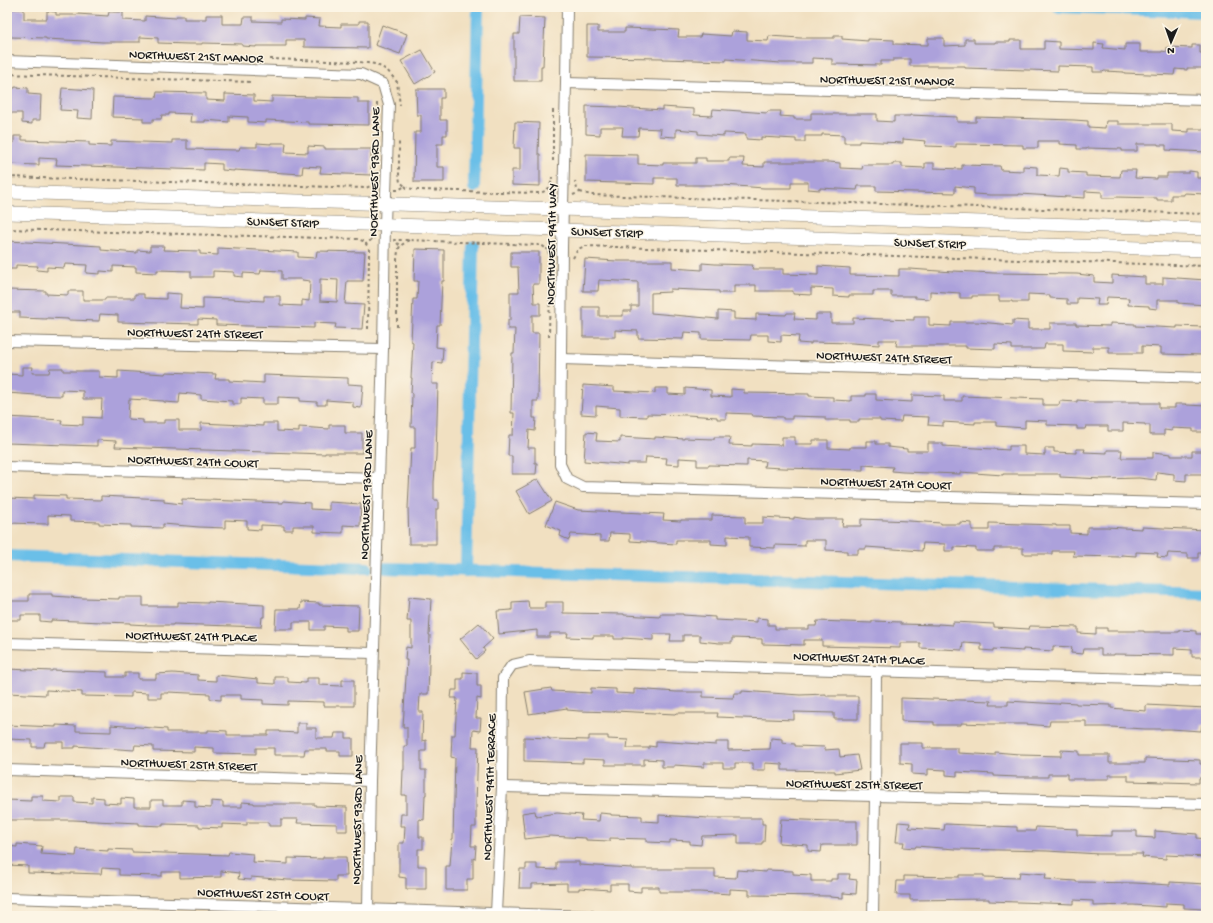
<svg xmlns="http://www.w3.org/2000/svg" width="1213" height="923" font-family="'Gochi Hand',sans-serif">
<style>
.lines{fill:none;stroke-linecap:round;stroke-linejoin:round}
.canal{stroke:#6bbfe8;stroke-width:12}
.building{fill:#aca1db;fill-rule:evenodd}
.minor-casing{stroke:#867e6e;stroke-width:12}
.tertiary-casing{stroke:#867e6e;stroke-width:14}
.path{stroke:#867e6e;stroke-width:2;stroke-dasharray:3 3;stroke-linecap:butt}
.minor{stroke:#fff;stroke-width:10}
.tertiary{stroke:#fff;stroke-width:13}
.labels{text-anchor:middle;stroke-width:3;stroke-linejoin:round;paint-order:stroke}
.street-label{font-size:13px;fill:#1c1c1c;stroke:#fcf5e5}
</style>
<rect width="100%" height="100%" fill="#fcf5e5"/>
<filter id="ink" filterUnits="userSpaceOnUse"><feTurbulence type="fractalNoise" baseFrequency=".025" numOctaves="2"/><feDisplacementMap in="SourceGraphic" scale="8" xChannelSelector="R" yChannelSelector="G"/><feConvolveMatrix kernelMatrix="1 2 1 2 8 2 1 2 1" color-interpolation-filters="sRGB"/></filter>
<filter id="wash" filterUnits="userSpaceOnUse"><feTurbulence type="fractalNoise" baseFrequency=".012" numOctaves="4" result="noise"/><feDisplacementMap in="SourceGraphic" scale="16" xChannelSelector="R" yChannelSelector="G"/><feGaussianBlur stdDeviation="0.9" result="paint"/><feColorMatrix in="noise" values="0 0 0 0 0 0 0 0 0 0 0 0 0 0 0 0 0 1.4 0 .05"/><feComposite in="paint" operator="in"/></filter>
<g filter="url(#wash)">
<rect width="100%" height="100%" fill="#f1e0c1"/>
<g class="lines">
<g class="canal">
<path d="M1058,7L1206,12"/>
<path d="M474,187L478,7"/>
<path d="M7,556L367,568"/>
<path d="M385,568L1206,593"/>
<path d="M466,571L473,246"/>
</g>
</g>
<g id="blocks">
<g class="building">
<path d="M10,9H24V19H47V11L56,12V15H77V14L108,16L109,12H123V20L145,21V16L176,18V16H184V19H206V15H222V24H243L244,17H253V21L281,22V19L305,20V18L320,19L319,26L341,27V24H359V21H368V48L304,47V40H286V46H256V47L242,46V44L202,43V44H188L158,43V38L140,37V42H103L46,39V38L10,37Z"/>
<path d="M520,17L545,18L543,66H541V81H514V34H519Z"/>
<path d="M382,25L407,34L400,54L375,45Z"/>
<path d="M587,26H598V32H625V28L679,30L678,37H700L701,34L731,36L732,31L747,32V40L768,41L769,36L800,38H834V36H842V39L868,41V39L894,40V44L928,45V38H944V46L965,45V39H974V43H995V42H1010V40H1021V49H1044V41L1059,42V49L1094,50V43L1104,44L1103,48L1125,50V44H1140V52H1162V51L1167,52V47L1192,48V45H1200V53H1206V68H1187V70L1175,69L1174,75L1124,73V72L1104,71L1103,72H1093V67L1058,66V71L965,68V66H910V59H893V61H881V65L832,64V59L812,58V63H781L726,59V61L663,59V58L587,57Z"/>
<path d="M422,50L435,72L415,84L401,61Z"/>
<path d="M15,87L28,88V94L41,95L40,120H32V124L22,123V113H7V88H15Z"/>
<path d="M62,88L93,90L92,119L77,118L78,111L60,110Z"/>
<path d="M416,89H444V98H440V120H447V135H443V144H437V167H444V182H414L415,132H421V115H417Z"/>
<path d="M157,92L206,93V100L225,101V94L254,95V101L272,102V96L358,98V103H369V125L308,124V122L266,120V123L248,122V117L229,116V122L205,120V122H190L191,114L169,113V115H162L161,119H153V122H143V118L112,117L113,97L156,98Z"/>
<path d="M586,106L618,107L662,110V107L694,109V115L712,116L713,109L767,113L768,111H781L780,116L794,117V119H811V113H823V114H877V121L894,122V116H910V115L957,117V122H976V117L1074,120L1088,121V127L1105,128L1106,121H1118V124H1172V131L1189,132V129H1206V152L1166,150V145H1158V144H1137V151H1122V149L1087,148V149H1077V145L1060,144V141H1038V148H1023V145L956,144V147L925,146L926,141L903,139V143L859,141V143H844V135L822,134V136H805V142H796V139L761,137V140L746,139V134L724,133V136L698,134V131L676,129V137L660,136L661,129L639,128L638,136H622L623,127H600V135L586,134Z"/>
<path d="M515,122L539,123L538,154H540V186L512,185V170H520V148H514Z"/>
<path d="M14,136H22V140L89,142V145L111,146V141L172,143V140H187V149L239,150L240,147H257V143L271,144V143H286L285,152L308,153V146L325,147V149H371V175L320,173L321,167L303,166L302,174L234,170V171L222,170V164L204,163V170L56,165L57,159L39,158V165L7,164V143H14Z"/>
<path d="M586,154L638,155V164L663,165V163H696V158H706V161H729V158H744L743,166L764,167V162H829L840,163V168L862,169L863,165H893V163H902V167L925,168V163H934V168L962,169V165L1000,166L1001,170L1023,171V166L1037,167V175L1059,176L1060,168L1068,169V172L1086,173V176L1120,177L1121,170H1136L1135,178L1157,179V177H1167V173H1189V171L1197,172V178H1206V194L1184,193V195H1171V200H1157V198L1115,197V198H1102V192L1085,191V198L1019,194V195H990L974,194V188L955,186V193L876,191V186H858L857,190L820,188V190L808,189V182H791V188H764L723,185H677V178H654V184L586,182Z"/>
<path d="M8,241L101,246V250L137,253V250L150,251V246H164L163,250L200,251V254L218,255V248L298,252V257L316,258L317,251L365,252L363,281H347L345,304L364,305L362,329L335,328L336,324L314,323V328L216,325V320L198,319V324L118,322V315L100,314L99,321L68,320V319L47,318V319L20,318V312H7V290L46,291V294L68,295V291H83V300H105V298H135V294H144V298L166,299V293L181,294L180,308L203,309V298L230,299L264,301V296H280V305L302,306V300L309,301L310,281L302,280V279H282V271L261,270L260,274L243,273V277L234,276V272L213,271V277H191V271L157,270V273L136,272V267L113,266V272L100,271V274L86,273L87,265L65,264L64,268L47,267V271L37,270L38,266L16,265V269H7ZM320,279L338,280L337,302L320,301Z"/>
<path d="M415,249L444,250V281H442L440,325H437L436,347L443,348L442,363L433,362L432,384H438L436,456L434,482V500H438V509H436V544H409L408,508L411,448H415V427H411L412,393H411L412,378H411L413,342L411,341L413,299H417L418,281H414Z"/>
<path d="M511,252H539V284H533L534,303H540V315H532V333H539L538,401H533V418H536L535,431L529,430L528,448H535V463H537L536,474H512V456H508L509,435H513L514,413H511L512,353H514L515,329H508V320H510V292H519L518,267H511Z"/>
<path d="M585,259L617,261H672V268L702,270V263L715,264L753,265L752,269H783V274L818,275V266L850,268V275L899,276V269H910L953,272V271L994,273L1077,274L1094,276V282L1112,283V275L1145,277V284H1163V277L1206,280L1205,305L1178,303V300H1157V309L1149,308V306L1128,305L1129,298L1107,297L1106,305H1097L1098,299L1077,298V304H1067V299L1050,298V295L1028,294V302H1012V301H999V296H972V298H960V293L930,291V299L915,298V296H891V291H873V295H849V297L833,296V289L811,288V295L793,294V291H756V285H734V293H719V291L670,289V292L651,293V313L718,319V311L734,312V319L756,320V314L786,315L787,313H795L794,319L816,320V314H831V323H853V318L914,320V317H929V325L951,326V322H978L1013,325V320L1028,321V329H1050V323H1076V325L1110,326V323L1135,324V326L1177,328V326L1204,327V355L1161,354V347L1142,346V353H1109V347H1093V352L1063,351V344H1045L1044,349H1012V345L995,344V349L966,348V346H896L897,340H879V345L852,343L811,342V344L798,343L799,336L781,335V342L768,341V335H751L750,340L701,339V333L684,332L683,339L638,338V331L615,330V337H583V307H599V316H623V311H631V306H638V282L599,280L598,291H583Z"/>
<path d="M22,367H33L32,373H49L50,368H63V371H99V377L118,378V371L165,374L166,372L216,374L215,379H229V381L264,383V375L348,378V384L363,385L361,408L353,407V402L326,400V405H317V402L300,401V398L278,397V404H263V399L241,398V404H232V401L201,399V395L180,393L179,403L164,402V401L129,399L128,419L143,420V423H164V420H179V430H201V423L263,426V423H277V431L299,432V427L329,429V425H345V433H362V453H325V454L115,447L116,441L97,440V446L7,443V417L62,420L61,424L83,425V417L101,418L102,399H83V391L62,390V396L36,395L7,393V374L22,375Z"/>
<path d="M583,385L614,387V391L655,393V388H668V394L685,395V388L711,390V396L731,397V389L744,390V393L809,394V396L833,397V400L851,401V396H866V394H876V400L912,402V395L944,396V401H962V396L1043,399V405H1059L1060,401L1077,402V400L1088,401V402H1140V403H1159V408H1175V404H1186L1187,405L1206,406V432H1193V429L1172,428V431L1164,430V435H1150V425H1145V424L1123,423V431H1108V426H1086L1085,429H1077V426L1047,425V421L1025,420V428L996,426V422H975V424L943,422V426L928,425L929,417L902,416L901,422L880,421V419H859V422H850V420H825V417L792,416V419H783V417L752,416V414L726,413V419H717V417L687,415L647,414V417L620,416V408L596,406V415L581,414Z"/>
<path d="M586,432L597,433L596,441L620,442V437L655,439V437L684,439V438L714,439V437H730L729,445L752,446V444L782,445V437H795V444H813V440H828V448L850,449V447H867V441H876V444H888V447L907,449V451H928V443H943V446L1009,450V446H1024V454L1045,455V448H1054V452L1076,453V449H1085L1084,452L1107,453V450H1122L1121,458H1153V452L1171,454V456H1192V451H1201L1206,452V474H1186V481L1174,480V474L1157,472L1156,480L1139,478L1102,479L1060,477V474H1003V475L960,472V474L903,472L892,471L893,467L863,465V470L782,468L764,467L765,461L747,460V466L709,465V466H697V459L679,458V465L666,464L667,458L646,457L645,463H628V465L618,464L584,461Z"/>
<path d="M538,479L552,501L529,514L516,491Z"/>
<path d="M34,495L66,496V499L101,500V496L164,499V502L182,504V499L283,503V501L310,503V509L329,510V502L361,504L360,526L343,525V533L314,532V526H293V530H284V526L261,525V530L247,529V521L225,520V528L199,527L163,524V528L131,527V525L99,524V522L70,521V516L48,515V524L7,523V498L34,499Z"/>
<path d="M555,502L578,510L664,514L663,520L681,521V520H712V515L745,516V523H763V517L794,519V517L806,519H843L842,526H861V519L909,521L941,523V524H960V522L972,523V530H989V523L1056,525V526H1070V533L1087,534V527H1106L1142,529V527L1206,530V552H1198V558H1188V554L1168,553L1167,558L1157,557L1158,553L1136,552V556L1121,555V557L1073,556L1074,551H1052V554H1023V548H994V551H976V548L954,547V551H945V544L923,543L922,551L866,547V549H858V554H847V551L826,550V540H805V546L775,545V548L749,547V537L727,536V545L711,544V540H676V544L630,541V534L610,533L609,541H600V536L571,534L569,540L560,536L561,531L546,525Z"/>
<path d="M29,594H52V596L83,598L119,599V597H143V606H178V602L208,603V602L264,605V617H262L261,627L173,624V625H148L130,624V623L51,620V622L40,621V615H21V620H7V601H29Z"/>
<path d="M409,597L431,599L429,635H430L428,694H420L419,712H423L422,741L426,740V751H421V770H426V795H425L424,820L419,819V837H423V849H418V866H426V889H406V878L399,877V843H404L405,826H400L401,814H406V795H402L403,770H404V746H407V727H403L407,660H405L406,647L411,648V621H407Z"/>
<path d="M528,601L529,608H545V602H563V613L624,614V615L660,617V614H683V615L715,617V620L757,622V618L768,619V625H775V629H809V626H816L817,621L872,623V621L901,622V624L938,625V624L953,625V622L994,624V627L1029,629L1030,626L1078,627V633L1096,634V628H1107V631H1144V632H1179V630L1196,631V634H1205L1204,657H1192V649L1174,648V655L1114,654V655H1101V649H1084L1083,654L1071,653L1072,647L1053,646V651L1023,649V651L993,649V651L981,650V643L963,642L962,650L920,648V643H900V648L822,646V640H804V645L762,644V639L732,638V643H719L700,641V635H683V641H670L671,634H653V640L623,638V639H614V636H593V638L567,637L568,633H550V637H537V630L499,634L497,611L512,610V602Z"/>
<path d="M301,602L319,603V605L359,606L358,631H346V627L324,626V630H311V622H293V629H275L276,609H300Z"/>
<path d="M479,623L493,639L483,648L485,651L476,659L460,639Z"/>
<path d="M7,669L52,671V670L107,672V677H125V673H138V679H156V674L173,673L198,675V680L216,681V675L228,676L258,679V683L275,684V677H288V682L306,683V678H319V685L342,686V680H354V706H324V702L288,701V705L263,704V700L241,699V695H221V700L210,699V694L168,692V693H161V698H148V693L131,692V697L82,696V692L46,690V695L7,693Z"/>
<path d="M463,672L477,673V686H481V699L477,698L476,718H481L480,731L473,730L472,747H478L476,803V827H472L471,846H476L475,859L473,858V879H467V890H446V866H450L452,839H453L455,758L451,757L452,735H455L457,698H451L452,690H457V679H463Z"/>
<path d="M551,688L552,691L591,693V688L616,689V693L634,694V689L677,692H703V697L733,698L734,693H742V691L800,695L826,694V696H858V719H834V713L794,712V720L717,717L718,713H676L675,714L615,711V712L579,711L567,710V708L529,714L525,692Z"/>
<path d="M901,698L991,701L990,705H1008V701L1059,704L1060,702L1076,703V704L1111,705V708L1146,711V705L1206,708V725H1202L1201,731L1171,729H1145L1111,727H1086V721H1050L1049,726L1025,724H989L961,723V725H934V722L901,721Z"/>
<path d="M297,723H306V728H316V738H334L335,733H346V738H353V756H340V751H327V749H305L304,755H274V748H256V754L214,753V748L194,747V752L153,751V746L135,745L134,750L75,746V748H63V742H45L44,747H32V740L7,739V725L56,727V725L76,726V731L111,732V725L167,729V732H208V730L227,731V735H268V731H280V732L297,733Z"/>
<path d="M589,736H608V739L628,740L627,748H649V746L656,747V741L716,745V742H728V750L770,749L771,738L782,739V743L795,744V746L825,747V750L839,749L840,757L857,755L860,770L835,773V771L782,770V764L765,763V770H753V763H735V768H723V763H704V767L674,765V767H662V760L644,759V765H605V760L583,759V763L524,761V737L549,738V739L589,740Z"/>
<path d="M900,743H923V748H958V753L995,755V752L1019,754V755L1061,756V750L1079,751V755H1109V763H1145V758L1200,760V764H1206V778H1199V783L1128,781V775H1109V779H1067V774H1048V777H1018L994,776V774L957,772V776L946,775V770L928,769V775L912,774V764L900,763Z"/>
<path d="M31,796H43V801L61,802V797H74V802L92,803V797L104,798V803L121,804V798L134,799V807H151V800H163V805H182V800L195,801V807L211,808V801L223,802V807H242V802L254,803V804H315V806L347,807V831H337V824L297,823L298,819H281V826H269V822H247V825L222,824V828L199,827V825L163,824V826L139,825V823L73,820H7V800L31,801Z"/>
<path d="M535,811L536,816L557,813L582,815L581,820L599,821L600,813L611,814V815L642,816V821L659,822V815L708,818H762V824H765L764,842H762V844H738V835L702,836L701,845L690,844V841L670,840V843L647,842V839L610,838V841L586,840V838L550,836L525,839L522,813Z"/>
<path d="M781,819L830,821H857V845H822L821,852L808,851V845L779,843Z"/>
<path d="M898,822L910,823L909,828L944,830L945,824L1017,827V831H1035L1036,827L1077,829V835L1112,836V831H1137V837L1155,838V831L1197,834V838L1206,839V857L1166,855V859L1142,857L1143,854H1099L1047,851L955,849L916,846L915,848L903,847L904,842H896Z"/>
<path d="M17,844L42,846L41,854L76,856L77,849L108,851V849L132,850V852L228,855L229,852L253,854L252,862L288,864V858L323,859V857H346L347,876H336V881L288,880L251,877V880L238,879L239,873L221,871V877L180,878V872H162V876L119,875V869L102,868L101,874L71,873V874L28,873V866L7,865V846L17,847Z"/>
<path d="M556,862H579V865L632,868V869H715V877L736,878L737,870L766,872V870L793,871V874L811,875V881H831V879H838V874H850L849,879L857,880L856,894L843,893V898L830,897V896L749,895V890L730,889V894L700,892H659V887H641V892L628,891V884H610V890L579,888V890H567V883L532,884V888H519L520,869H526V864H537V869L556,870Z"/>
<path d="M1020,872L1046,874L1045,879L1076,881V882L1136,883L1170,885V882L1206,884V909L1184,908V904L1166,903V907L1133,905L1093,906V901L1074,900V904L989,901V899L910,900V895H896L897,881H904V876L959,877V875H984V877L1019,878Z"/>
</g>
</g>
</g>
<g filter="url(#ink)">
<use href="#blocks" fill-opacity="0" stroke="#867e6e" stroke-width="1"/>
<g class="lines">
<g class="minor-casing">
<g id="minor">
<path d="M567,7L566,83L562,247L560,464L567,479L583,487L1206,504"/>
<path d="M7,61L361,74L383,84L389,105L385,224L383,349L370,781L368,909"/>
<path d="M566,83L1206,100"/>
<path d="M7,341L383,349"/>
<path d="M561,359L1206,378"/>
<path d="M7,467L379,478"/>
<path d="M7,643L373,653"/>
<path d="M7,770L370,781"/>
<path d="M502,787L1206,804"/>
<path d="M7,898L591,916"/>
<path d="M496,913L502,787L503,678L512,665L529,661L1206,681"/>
<path d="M873,916L875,797L876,671"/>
</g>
</g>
<g class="tertiary-casing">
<g id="tertiary">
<path d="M7,192L1206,229"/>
<path d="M7,213L1206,250"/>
</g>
</g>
<g class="path">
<path d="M270,59L359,62L375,64L387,70L397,82L400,105"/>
<path d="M7,74L251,82"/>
<path d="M377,103V115"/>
<path d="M553,161V107"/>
<path d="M7,177L366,188L370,186L376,179"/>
<path d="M405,186L407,188L418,190L539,193C549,191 551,186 552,177"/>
<path d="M395,190H398L405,186L400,182L399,176V141"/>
<path d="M580,192L591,195L1206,214"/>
<path d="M573,195L580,192L577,189L575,181"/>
<path d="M7,229L358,239L363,241L366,244"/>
<path d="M409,240L400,246L394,240H409L535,245H541L547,249"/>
<path d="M549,249H547L548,251L549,249L552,247"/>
<path d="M548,251L551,260"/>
<path d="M573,258L578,249L585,246L1206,266"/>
<path d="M397,327V259L398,251L400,246"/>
<path d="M368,329L369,254V249L366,244L371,240L375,239"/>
<path d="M549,337L550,279"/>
</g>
<use href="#minor" class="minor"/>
<use href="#tertiary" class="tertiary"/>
</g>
</g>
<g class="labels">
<g class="street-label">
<text transform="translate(196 55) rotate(2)" y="5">NORTHWEST 21ST MANOR</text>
<text transform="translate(887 79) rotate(1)" y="5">NORTHWEST 21ST MANOR</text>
<text transform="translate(373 172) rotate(-89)" y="5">NORTHWEST 93RD LANE</text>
<text transform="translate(283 221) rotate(2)" y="5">SUNSET STRIP</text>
<text transform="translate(607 231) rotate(2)" y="5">SUNSET STRIP</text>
<text transform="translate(930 242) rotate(2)" y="5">SUNSET STRIP</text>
<text transform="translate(550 244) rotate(-89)" y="5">NORTHWEST 94TH WAY</text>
<text transform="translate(195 332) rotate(1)" y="5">NORTHWEST 24TH STREET</text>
<text transform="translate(884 356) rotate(2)" y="5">NORTHWEST 24TH STREET</text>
<text transform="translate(193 460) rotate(2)" y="5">NORTHWEST 24TH COURT</text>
<text transform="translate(886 482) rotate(2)" y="5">NORTHWEST 24TH COURT</text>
<text transform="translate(365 495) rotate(-88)" y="5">NORTHWEST 93RD LANE</text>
<text transform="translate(191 635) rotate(1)" y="5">NORTHWEST 24TH PLACE</text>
<text transform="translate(859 657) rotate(2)" y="5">NORTHWEST 24TH PLACE</text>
<text transform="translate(189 763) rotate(2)" y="5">NORTHWEST 25TH STREET</text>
<text transform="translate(854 783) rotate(1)" y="5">NORTHWEST 25TH STREET</text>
<text transform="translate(488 787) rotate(-88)" y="5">NORTHWEST 94TH TERRACE</text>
<text transform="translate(356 820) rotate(-89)" y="5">NORTHWEST 93RD LANE</text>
<text transform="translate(263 893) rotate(2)" y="5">NORTHWEST 25TH COURT</text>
</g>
</g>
<rect width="1213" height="923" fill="none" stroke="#fcf5e5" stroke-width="24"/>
<g transform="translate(1171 42) rotate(182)" stroke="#fcf5e5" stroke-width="3" paint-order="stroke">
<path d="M0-3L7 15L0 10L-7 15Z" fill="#1c1c1c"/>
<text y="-6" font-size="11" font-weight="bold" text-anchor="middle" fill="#1c1c1c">N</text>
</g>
</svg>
